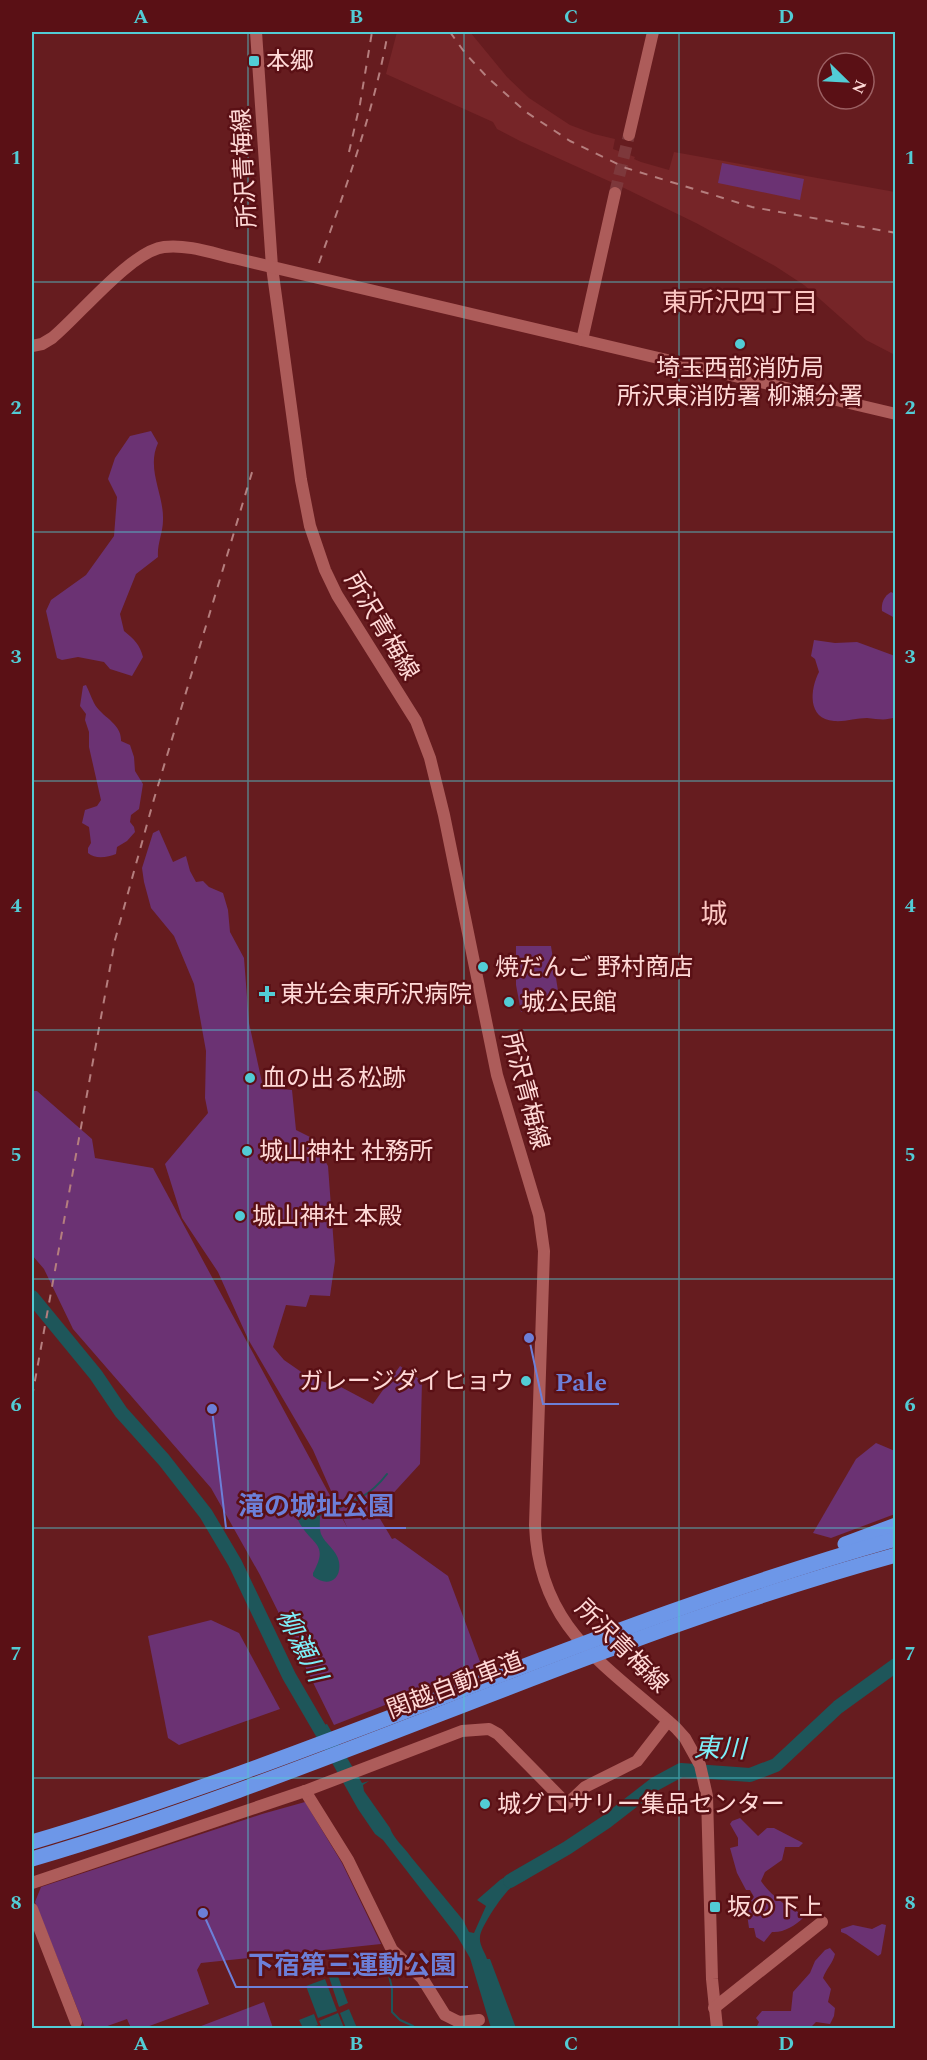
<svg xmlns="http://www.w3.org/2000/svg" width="927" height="2060" font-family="Spectral,'Noto Sans JP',serif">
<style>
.built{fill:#762528}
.green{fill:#6b3273}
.water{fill:#1e565a}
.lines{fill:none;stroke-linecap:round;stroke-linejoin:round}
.stream{stroke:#1e565a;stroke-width:2}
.river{stroke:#1e565a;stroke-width:14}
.secondary-tunnel{stroke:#7d383b;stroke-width:12;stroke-dasharray:12 6;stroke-linecap:butt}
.secondary{stroke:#ad5c5a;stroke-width:12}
.highway{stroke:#6d97e8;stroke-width:15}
.rail{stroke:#b57e7e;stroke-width:2;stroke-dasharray:8 8;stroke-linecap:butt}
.grid{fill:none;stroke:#52ccd5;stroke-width:1.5;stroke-opacity:0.55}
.poi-dot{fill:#52ccd5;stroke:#5a1015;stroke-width:2}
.labels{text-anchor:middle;stroke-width:5;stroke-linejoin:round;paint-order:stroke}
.poi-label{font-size:24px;fill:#ffd9d7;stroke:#5a1015;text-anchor:start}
.street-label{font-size:24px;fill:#ffd9d7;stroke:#5a1015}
.neighbourhood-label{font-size:26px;fill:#fcc6c2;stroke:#5a1015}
.water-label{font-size:26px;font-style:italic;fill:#7deff9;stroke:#5a1015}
.quarter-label{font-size:27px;fill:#fcc6c2;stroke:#5a1015}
.leader{fill:none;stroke:#6c7fd8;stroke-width:2}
.callout-dot{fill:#6c7fd8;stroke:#5a1015;stroke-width:2}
.callout-label{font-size:26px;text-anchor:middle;font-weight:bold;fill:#6c7fd8;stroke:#5a1015;stroke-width:5;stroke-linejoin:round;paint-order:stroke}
.neatline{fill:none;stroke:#52ccd5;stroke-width:2}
.grid-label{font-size:20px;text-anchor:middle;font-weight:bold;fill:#52ccd5}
</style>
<rect width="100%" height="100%" fill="#661c1f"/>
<path class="built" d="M397,32H470L507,77L529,98L570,125L594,134L615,139L613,149L635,157L634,159L641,162L669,170L674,152L895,192V355L866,340L804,285L775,266L696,223L622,187L520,141L497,129L493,122L386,74Z"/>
<g class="green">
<path d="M722,163L804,179L800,200L718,183Z"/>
<path d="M151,431L158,443C146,469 164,494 163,520C163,533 157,544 158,557L136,574L120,614L124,631C134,639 140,645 143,657L132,676L110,669L104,662L78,657L62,660L57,658L46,611L51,600L86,575L114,536L117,497L108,479L115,458L130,436Z"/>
<path d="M891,592L895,594V618L882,611C881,603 884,596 891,592Z"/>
<path d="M814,640L835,643L857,642L895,656V717C886,721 878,719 867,718C856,718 845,722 834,721C807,719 810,689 819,672L815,659L811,656Z"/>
<path d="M86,685C89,691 91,697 94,703C101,717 122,723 121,741L130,745L134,757L135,771L143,784L139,809L131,815L130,822L134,827L135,832L127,841L117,847L116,854C108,857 96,860 88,853V848L91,843L89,827L82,823L85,810L97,806L101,800L89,747V732L85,720L86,714L80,706L83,686Z"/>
<path d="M159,830L173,862L186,856L190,871L196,882L203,881L209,887L223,893L228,910L230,932L244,958L249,1023L263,1087L292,1090L296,1130L312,1138L328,1166L335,1261L330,1296L310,1295L306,1307L286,1305L273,1347L284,1360L310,1378L339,1386L373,1404L400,1366L422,1381L420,1464L376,1512L392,1539L395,1538L448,1576L482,1667L334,1725L260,1575L211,1488L73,1329L44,1269L32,1255V1091H37L92,1139L95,1158L153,1168L347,1527L313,1450L248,1339L218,1272L182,1218L165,1164L208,1113L205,1098L206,1051L194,984L174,936L151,908L144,882L142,868L153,833Z"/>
<path d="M516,946H551L558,991L544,1001L521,1012L516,985Z"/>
<path d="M876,1443L895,1451V1514L831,1538L813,1533L856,1459Z"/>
<path d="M211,1620L239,1633L280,1709L179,1745L168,1738L148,1636Z"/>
<path d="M305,1802L342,1863L381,1944L201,1963L197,1970L209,2004L144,2028H131L127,2019L102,2028H85L35,1902L41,1887L262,1814Z"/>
<path d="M740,1818L758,1836L767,1828H774L803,1843L799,1847H785L782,1860L765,1872L761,1881C766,1889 775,1897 783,1903C789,1909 799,1909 803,1918C795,1926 783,1933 772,1932L764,1942L756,1937L754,1928H749L746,1907L754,1897L750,1890H746L737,1873L730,1848L738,1846V1838L730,1824L732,1821Z"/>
<path d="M882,1924L886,1925L881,1954L878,1956L846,1934L841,1932V1929L853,1925L872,1929Z"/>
<path d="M830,1948L835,1954C833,1963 826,1969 823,1978L831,1989L828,2002L835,2008L834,2016L830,2024L816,2022L811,2027L812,2028H756L759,2022L756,2018L762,2011H791L793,1992L810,1973L815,1961L825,1950Z"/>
<path d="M264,2002L273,2028H196Z"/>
</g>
<g class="water">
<path d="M311,1508L320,1515C320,1522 319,1527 321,1534C325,1544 337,1550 339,1562C342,1580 327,1588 313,1576V1573C330,1542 311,1546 298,1520L301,1516Z"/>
<path d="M327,1724L362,1783L369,1781L363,1785L364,1791L390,1828C393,1838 405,1848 411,1857L463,1920L469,1932L474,1933L486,1906L477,1900L500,1880L521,1867L528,1878C522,1883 517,1883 512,1887C504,1892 480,1928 480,1937C479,1945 485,1952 487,1959H490L516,2028H491L470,1958L457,1936L383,1840L375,1834L358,1809L313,1729Z"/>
<path d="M336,1971L348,2003L339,2007L328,1974Z"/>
<path d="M325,1979L337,2011L318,2018L306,1986Z"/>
<path d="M349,2009L357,2028H346L340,2013Z"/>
<path d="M338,2013L344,2028H322L319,2021Z"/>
<path d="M314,2014L318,2025L310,2028H303L299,2020Z"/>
</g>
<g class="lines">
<g class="stream">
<path d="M320,1515C348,1504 368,1499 387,1474"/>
<path d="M385,1959L392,1988V2012L400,2020L413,2026L415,2028"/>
</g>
<g class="river">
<path d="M32,1297L96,1375L121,1412L164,1460L206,1514L235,1563L289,1676L328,1743"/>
<path d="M510,1881L567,1848L606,1822L655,1784L681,1770L750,1775L776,1765L838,1707L896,1665"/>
</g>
<path class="secondary-tunnel" d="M615,193L629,135"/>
<g class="secondary">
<path d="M256,32L272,267L301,480L310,526L325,570L337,595L416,721L430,758L444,815L497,1075L539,1215L544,1251L535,1525C539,1630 607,1665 676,1728L685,1738L700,1765L707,1796L712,1979L717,2028"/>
<path d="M629,135L653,32"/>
<path d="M582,340L615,193"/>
<path d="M32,346L42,344L52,338C79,316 131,251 164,247C188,244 215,254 238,259L896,414"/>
<path d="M305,1791L348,1860L392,1950L422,1978L445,2015L459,2022L479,2020"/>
<path d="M32,1883L305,1791L462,1731L489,1729L498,1734L567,1804L585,1787L637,1761L668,1721"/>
<path d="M32,1909L76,2022"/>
<path d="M714,2008L822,1922"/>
</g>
<g class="highway">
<path d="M845,1544L896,1525"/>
<path d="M32,1842C324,1756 601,1622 896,1539"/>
<path d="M32,1859C325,1773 601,1636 896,1555"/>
</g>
<g class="rail">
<path d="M450,32L465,53L487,77L526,112L570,141L626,168L752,207L896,233"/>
<path d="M349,152L360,104L372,32"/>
<path d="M319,263C346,187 374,111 388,32"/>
<path d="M32,1397L115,940L154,799L253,469"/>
</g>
</g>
<path class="grid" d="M248,32V2028M464,32V2028M679,32V2028M32,282H896M32,532H896M32,781H896M32,1030H896M32,1279H896M32,1528H896M32,1778H896"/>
<g class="poi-dot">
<rect x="248" y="55" width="12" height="12" rx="3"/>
<circle cx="740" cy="344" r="6"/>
<circle cx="483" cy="967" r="6"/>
<path d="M264 985h6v6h6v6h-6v6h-6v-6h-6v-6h6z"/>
<circle cx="509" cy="1002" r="6"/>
<circle cx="250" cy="1078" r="6"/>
<circle cx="247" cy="1151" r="6"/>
<circle cx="240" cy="1216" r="6"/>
<circle cx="526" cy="1381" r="6"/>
<circle cx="485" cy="1804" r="6"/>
<rect x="709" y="1901" width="12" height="12" rx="3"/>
</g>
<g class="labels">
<g class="poi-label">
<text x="266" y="69">本郷</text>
<text x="740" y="376" text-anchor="middle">埼玉西部消防局<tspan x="740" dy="28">所沢東消防署 柳瀬分署</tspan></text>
<text x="495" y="975">焼だんご 野村商店</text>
<text x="280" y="1002">東光会東所沢病院</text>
<text x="521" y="1010">城公民館</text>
<text x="262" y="1086">血の出る松跡</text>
<text x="259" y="1159">城山神社 社務所</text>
<text x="252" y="1224">城山神社 本殿</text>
<text x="514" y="1389" text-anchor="end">ガレージダイヒョウ</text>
<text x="497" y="1812">城グロサリー集品センター</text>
<text x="727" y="1915">坂の下上</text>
</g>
<g class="street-label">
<text transform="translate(244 168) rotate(-93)" y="8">所沢青梅線</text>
<text transform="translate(382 626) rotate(59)" y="8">所沢青梅線</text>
<text transform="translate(526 1091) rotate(75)" y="8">所沢青梅線</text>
<text transform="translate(622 1646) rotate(45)" y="8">所沢青梅線</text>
<text transform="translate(455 1685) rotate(-21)" y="8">関越自動車道</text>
</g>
<g class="neighbourhood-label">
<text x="740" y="311">東所沢四丁目</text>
</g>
<g class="water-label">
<text transform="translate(302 1645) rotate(63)" y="9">柳瀬川</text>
<text transform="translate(720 1748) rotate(1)" y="9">東川</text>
</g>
<g class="quarter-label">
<text x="714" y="923">城</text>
</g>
</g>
<path class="leader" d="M529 1338L543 1404H619M212 1409L226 1528H406M203 1913L236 1987H468"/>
<g class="callout-dot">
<circle cx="529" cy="1338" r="6"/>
<circle cx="212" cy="1409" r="6"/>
<circle cx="203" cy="1913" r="6"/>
</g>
<g class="callout-label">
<text x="581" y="1391">Pale</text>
<text x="316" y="1515">滝の城址公園</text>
<text x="352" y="1974">下宿第三運動公園</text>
</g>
<rect width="927" height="2060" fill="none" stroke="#5a1015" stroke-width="66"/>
<g transform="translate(846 81) rotate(114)"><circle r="28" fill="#5a1015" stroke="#9c6063" stroke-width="1.5"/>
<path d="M0-4.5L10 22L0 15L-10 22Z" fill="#52ccd5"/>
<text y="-9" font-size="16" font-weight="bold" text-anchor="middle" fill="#ffd9d7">N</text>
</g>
<rect x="33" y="33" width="861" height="1994" class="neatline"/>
<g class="grid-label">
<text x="141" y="23">A</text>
<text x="356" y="23">B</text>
<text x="571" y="23">C</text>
<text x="786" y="23">D</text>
<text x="16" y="164">1</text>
<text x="910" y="164">1</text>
<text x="16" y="414">2</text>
<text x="910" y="414">2</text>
<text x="16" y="663">3</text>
<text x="910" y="663">3</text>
<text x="16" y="912">4</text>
<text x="910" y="912">4</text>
<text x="16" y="1161">5</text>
<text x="910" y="1161">5</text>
<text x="16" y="1411">6</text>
<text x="910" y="1411">6</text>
<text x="16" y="1660">7</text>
<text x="910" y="1660">7</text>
<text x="16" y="1909">8</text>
<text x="910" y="1909">8</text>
<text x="141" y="2050">A</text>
<text x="356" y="2050">B</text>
<text x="571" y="2050">C</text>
<text x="786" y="2050">D</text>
</g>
</svg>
